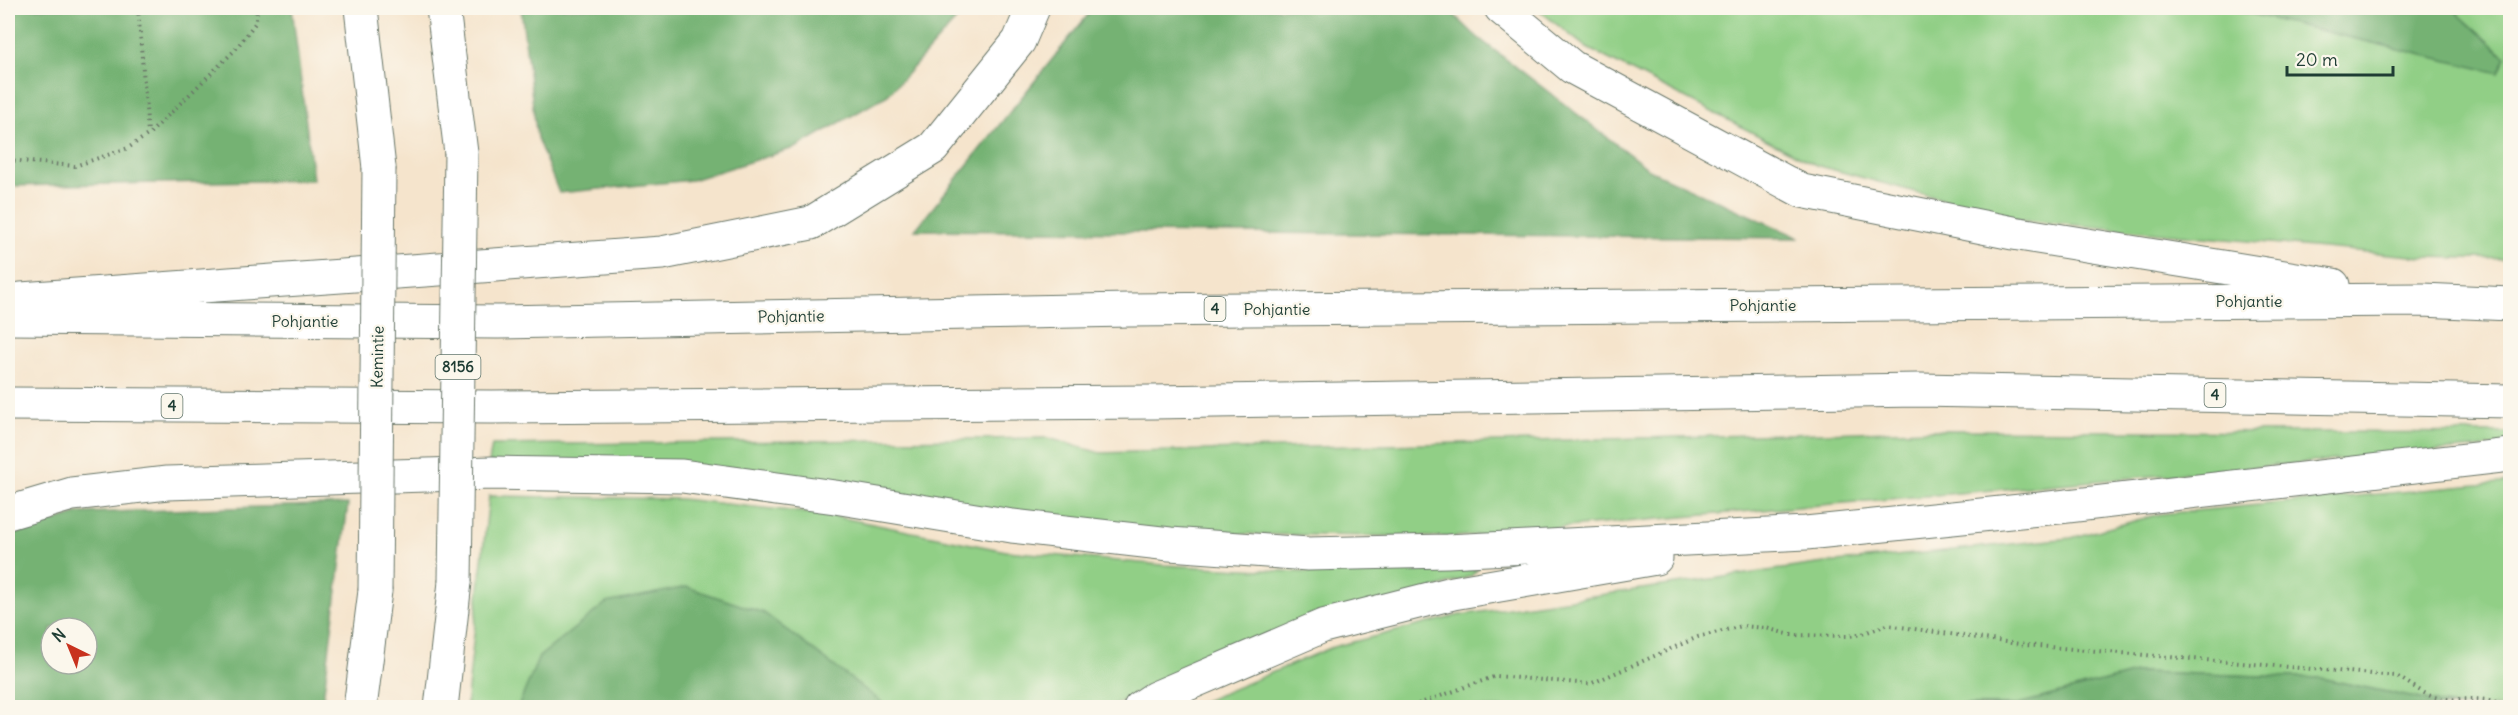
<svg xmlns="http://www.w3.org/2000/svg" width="2518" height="715" font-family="Delius,sans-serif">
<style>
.green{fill:#91cf86;stroke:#58865d;stroke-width:1.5}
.forest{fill:#74b273;stroke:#4a7854;stroke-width:1.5;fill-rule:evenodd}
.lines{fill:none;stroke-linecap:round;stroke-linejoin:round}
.primary-casing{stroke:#6a7769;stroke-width:35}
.highway-casing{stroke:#6a7769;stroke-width:35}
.path{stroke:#6a7769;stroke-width:4;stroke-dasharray:1.5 4.5;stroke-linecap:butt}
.primary{stroke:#fff;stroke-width:33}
.highway{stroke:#fff;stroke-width:33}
.primary-bridge-casing{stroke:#6a7769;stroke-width:35;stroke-linecap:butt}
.primary-bridge{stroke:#fff;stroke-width:33}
.labels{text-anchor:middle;stroke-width:4.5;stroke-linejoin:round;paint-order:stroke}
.shield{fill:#fbf7ec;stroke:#61756b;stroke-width:1.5}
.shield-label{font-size:15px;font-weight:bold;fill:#1f3d34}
.street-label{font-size:16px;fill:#1f3d34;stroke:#fbf7ec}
</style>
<rect width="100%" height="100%" fill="#fbf7ec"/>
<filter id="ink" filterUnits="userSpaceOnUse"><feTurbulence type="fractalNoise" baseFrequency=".0167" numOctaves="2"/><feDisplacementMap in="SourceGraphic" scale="12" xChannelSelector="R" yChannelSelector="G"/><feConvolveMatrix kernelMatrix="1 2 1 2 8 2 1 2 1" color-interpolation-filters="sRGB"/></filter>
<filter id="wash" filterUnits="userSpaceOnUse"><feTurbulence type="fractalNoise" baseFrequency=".008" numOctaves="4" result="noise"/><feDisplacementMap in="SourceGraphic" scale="24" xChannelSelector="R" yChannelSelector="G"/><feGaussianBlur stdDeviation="1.35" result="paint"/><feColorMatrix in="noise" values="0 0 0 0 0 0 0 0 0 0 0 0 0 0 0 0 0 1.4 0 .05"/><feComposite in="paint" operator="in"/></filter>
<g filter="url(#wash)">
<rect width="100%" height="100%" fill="#f5e4cc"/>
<g class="green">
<path d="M1536,8H2226L2499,73L2506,57L2457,13L2461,8H2510V259L2422,257L2019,220L1816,165L1587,48Z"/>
<path d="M1932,430L2510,433V445L1453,537L1170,533L489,462L492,445L1048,438L1100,453Z"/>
<path d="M2510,482V707H2458L2320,678L2139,672L2015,705H1825L1806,708H1188L1333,647L1460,615L1817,564L2071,538L2160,514Z"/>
<path d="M489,496L681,499L828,515L1006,551L1163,565L1302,572L1478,569L1471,576L1149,686L1111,707L466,708Z"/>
</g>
<g class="forest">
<path d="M8,8H292L313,180L8,186Z"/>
<path d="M521,8H967L888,95L797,147L692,180L559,193L537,138Z"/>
<path d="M1091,8H1447L1476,36L1651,171L1800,238L915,230L1091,11Z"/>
<path d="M2226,8H2461L2457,13L2506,57L2499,73Z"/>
<path d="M348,504L322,707H8V536L80,513ZM51,628H87V664H51Z"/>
<path d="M687,587L764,613L888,707H518L539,657L606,603Z"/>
<path d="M2139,672L2320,678L2458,707H1806L1825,705H2015Z"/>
</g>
</g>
<g filter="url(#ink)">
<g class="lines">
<g class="primary-casing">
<g id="primary">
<path d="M361,8L379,168"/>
<path d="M443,8L461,153"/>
<path d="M360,708L375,591"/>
<path d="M441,708L455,582"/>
</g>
</g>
<g class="highway-casing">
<g id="highway">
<path d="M1501,8L1572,67L1802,191L2013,233L2333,285"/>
<path d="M21,299L662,253L811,223L933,148L1019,41L1033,8"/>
<path d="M8,318L498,322L1129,310L2423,300L2510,304"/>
<path d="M8,404L492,407L1153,402L1919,390L2510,401"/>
<path d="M8,513L72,494L167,483L492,473L682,476L835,497L1012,526L1170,544L1308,554L1447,551L1806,533L2059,507L2510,455"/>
<path d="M1140,708L1155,698L1323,626L1453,593L1656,558"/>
</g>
</g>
<g class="path">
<path d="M138,8L148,133"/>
<path d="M8,160L75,166L128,148L149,134L235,50L256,22L257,8"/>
<path d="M1407,708L1496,676L1590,684L1698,637L1742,626L1766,628L1791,635L1849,636L1862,634L1887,625L2026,645L2396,676C2408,682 2421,693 2434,697C2458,703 2488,693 2509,708"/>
</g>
<use href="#primary" class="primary"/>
<use href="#highway" class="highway"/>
<g class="primary-bridge-casing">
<g id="primary-bridge">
<path d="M455,582L461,153"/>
<path d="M375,591L379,168"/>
</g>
</g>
<use href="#primary-bridge" class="primary-bridge"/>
</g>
</g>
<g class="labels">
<g class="shield">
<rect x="1204.5" y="297" width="21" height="24" rx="4.5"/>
<rect x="435.5" y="355" width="45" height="24" rx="4.5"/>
<rect x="2204.5" y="383" width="21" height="24" rx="4.5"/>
<rect x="161.5" y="394" width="21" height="24" rx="4.5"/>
</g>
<g class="shield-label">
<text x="1215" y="314">4</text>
<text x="458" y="372">8156</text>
<text x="2215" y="400">4</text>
<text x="172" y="411">4</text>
</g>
<g class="street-label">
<text x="2249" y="307">Pohjantie</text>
<text x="1763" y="311">Pohjantie</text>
<text x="1277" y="315">Pohjantie</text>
<text transform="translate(791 316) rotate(-1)" y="6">Pohjantie</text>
<text x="305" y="327">Pohjantie</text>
<text transform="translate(377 357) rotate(-89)" y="6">Kemintie</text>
</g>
</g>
<rect width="2518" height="715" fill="none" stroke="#fbf7ec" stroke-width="30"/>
<g transform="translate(69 646) rotate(317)"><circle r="28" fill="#fbf7ec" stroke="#a3ada2" stroke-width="1.5"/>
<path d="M0-4.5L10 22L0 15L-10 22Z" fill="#c8321e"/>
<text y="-9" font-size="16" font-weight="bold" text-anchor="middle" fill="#1f3d34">N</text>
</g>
<path d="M2287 66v9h106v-9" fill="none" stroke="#1f3d34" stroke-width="3"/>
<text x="2296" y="66" font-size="18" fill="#1f3d34" stroke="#fbf7ec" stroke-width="4.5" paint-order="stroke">20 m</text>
</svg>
